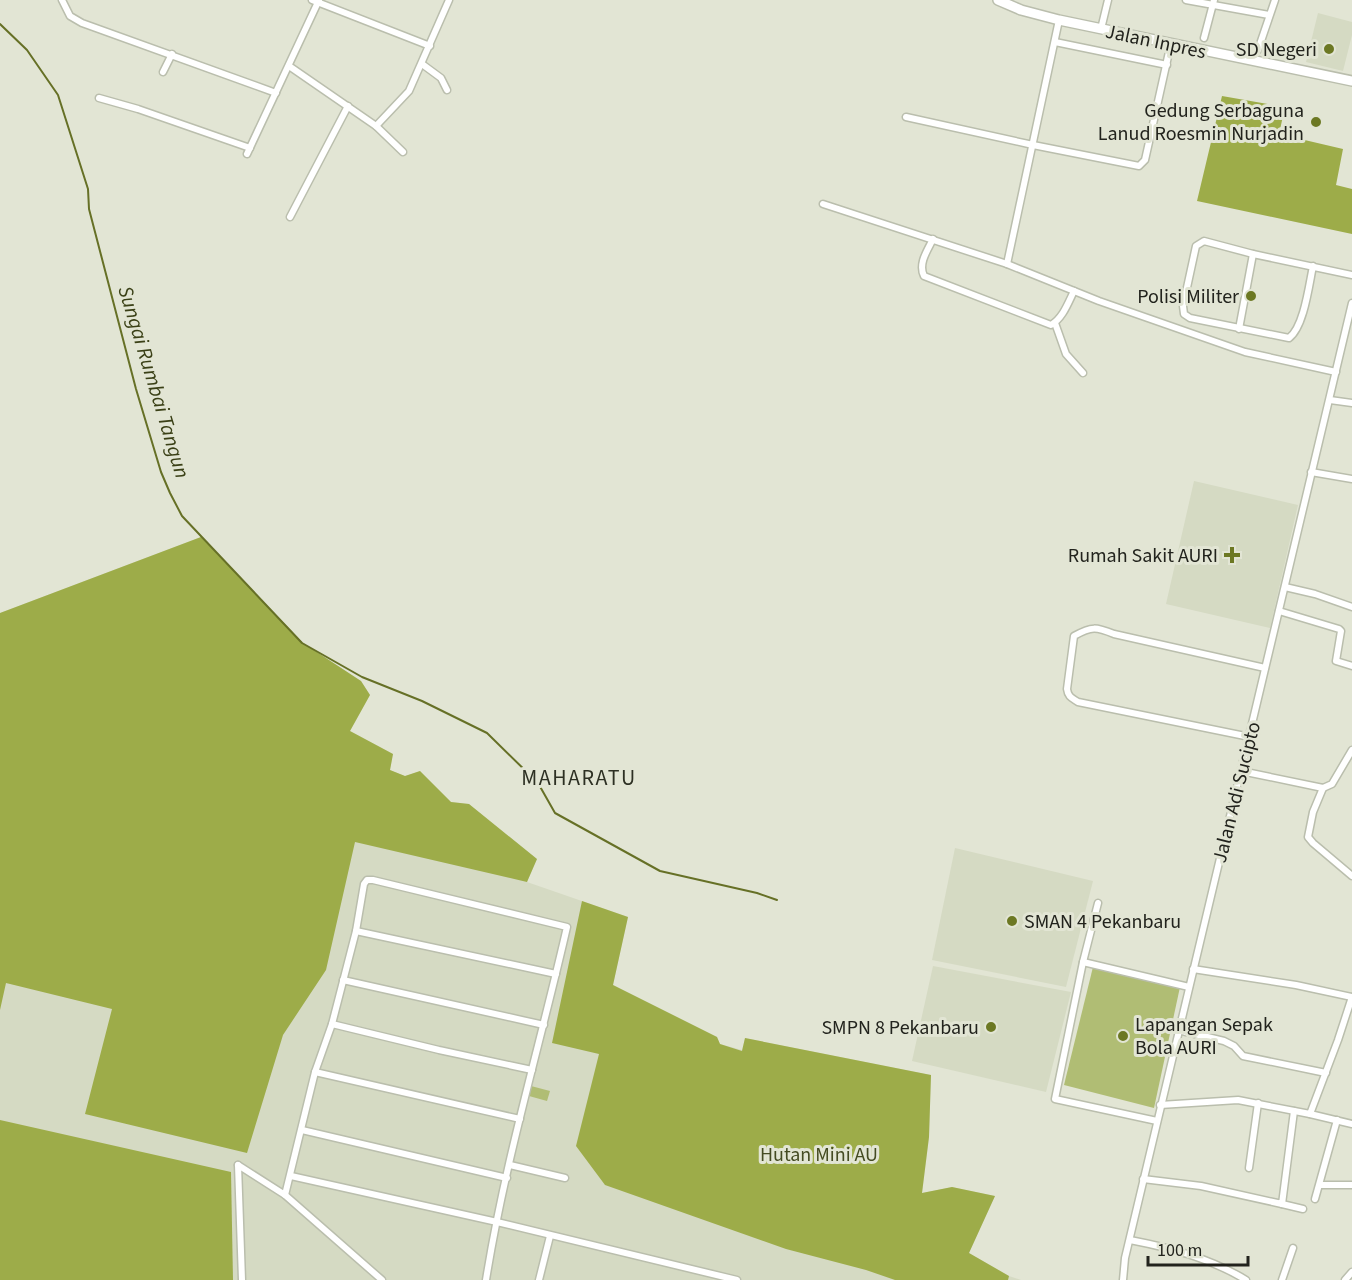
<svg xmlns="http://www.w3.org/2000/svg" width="1352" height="1280" font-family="'Source Sans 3',sans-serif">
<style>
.built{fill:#d5dac3}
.green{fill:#b0bd74}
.forest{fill:#9dac49}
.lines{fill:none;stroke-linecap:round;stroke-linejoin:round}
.stream{stroke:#667026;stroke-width:2}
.street-casing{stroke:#babead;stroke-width:9}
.secondary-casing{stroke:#babead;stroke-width:12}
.street{stroke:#fff;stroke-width:6}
.secondary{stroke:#fff;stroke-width:9}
.poi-dot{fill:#6c7823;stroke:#e2e5d4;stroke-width:2}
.labels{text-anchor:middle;stroke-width:6;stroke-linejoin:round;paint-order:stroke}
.street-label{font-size:20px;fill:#22231d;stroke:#e2e5d4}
.poi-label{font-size:20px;fill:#22231d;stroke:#e2e5d4;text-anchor:end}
.park-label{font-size:20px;fill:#444b22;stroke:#e2e5d4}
.water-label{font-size:21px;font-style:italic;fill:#3a4016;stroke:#e2e5d4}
.quarter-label{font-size:22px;letter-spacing:1.5px;fill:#2d3023;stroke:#e2e5d4}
</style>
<rect width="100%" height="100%" fill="#e2e5d4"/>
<g class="built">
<path d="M1318,13L1352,22V35L1343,71L1306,62Z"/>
<path d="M1194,481L1298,505L1270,628L1166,604Z"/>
<path d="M201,537L303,643L361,681L370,695L350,731L393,754L390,770L405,776L420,771L451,802L469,804L537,859L527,882L628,917L613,985L717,1037L720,1044L742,1050L745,1038L931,1075L929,1137L922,1193L952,1187L995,1196L969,1253L1009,1276L1021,1280H0V613Z"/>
<path d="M955,848L1093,881L1066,987L932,960Z"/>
<path d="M933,966L1071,992L1046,1092L912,1061Z"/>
</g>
<g class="green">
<path d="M1093,967L1180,987L1154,1108L1064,1085Z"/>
<path d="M531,1086L550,1091L547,1101L529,1096Z"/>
</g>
<g class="forest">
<path d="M1222,96L1285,107L1279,134L1343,149L1336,185L1352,189V234L1197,201Z"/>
<path d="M201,537L303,643L361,681L370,695L350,731L393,754L390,770L405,776L420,771L451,802L469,804L537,859L527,882L355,842L326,970L283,1035L247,1153L85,1114L112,1009L6,983L0,1010V613Z"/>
<path d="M582,901L628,917L613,985L717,1037L720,1044L742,1051L745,1038L931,1075L929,1137L922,1193L952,1187L995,1196L969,1253L1009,1276L1008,1280H895L866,1270L786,1249L605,1185L576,1146L599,1054L552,1043Z"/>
<path d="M0,1120L231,1172L233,1280H0Z"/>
</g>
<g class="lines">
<path class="stream" d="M0,24L27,50L58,95L88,189L89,209L136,389L161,472L170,493L182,516L302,643L362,677L422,701L487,733L538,783L555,813L660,871L757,893L777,900"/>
<g class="street-casing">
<g id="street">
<path d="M62,0L70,16L82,23L276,93"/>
<path d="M312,0L430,46"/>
<path d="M1186,0L1269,15"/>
<path d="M1101,29L1108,0"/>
<path d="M1204,38L1214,0"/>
<path d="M1055,42L1167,65"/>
<path d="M1258,50L1275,0"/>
<path d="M422,64L441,78L447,90"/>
<path d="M289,66L376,126L403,152"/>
<path d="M163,72L172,54"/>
<path d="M99,98L138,109L250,148"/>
<path d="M906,117L1033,145L1139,166L1145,160L1171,43"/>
<path d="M376,126L409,91L449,0"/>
<path d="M247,154L319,0"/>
<path d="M823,204L1007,264L1099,301L1245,352L1336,372"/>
<path d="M290,217L348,106"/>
<path d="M933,239C927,251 918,264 924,276L1051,325C1063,318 1068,303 1074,291"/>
<path d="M1007,264L1059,20"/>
<path d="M1313,266C1309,285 1304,327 1289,338L1190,318L1184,314L1183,306L1196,246L1204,241L1253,254L1352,275"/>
<path d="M1055,323L1066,354L1083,373"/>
<path d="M1239,329L1253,254"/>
<path d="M1330,400L1352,403"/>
<path d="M1311,472L1352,479"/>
<path d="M1285,587L1315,594L1352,607"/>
<path d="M1279,611L1339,629L1341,631L1336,661L1352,666"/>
<path d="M1250,737L1078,702C1072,698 1068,697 1067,689L1074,636C1092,626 1096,627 1114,634L1265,668"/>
<path d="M1241,771L1323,788L1313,812L1308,837L1313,843L1352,876"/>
<path d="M1323,788L1332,784L1352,750"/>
<path d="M1098,903L1083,962L1055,1099L1157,1121"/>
<path d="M356,931L556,974"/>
<path d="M1083,962L1189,987"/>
<path d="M1193,969L1296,985L1352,997"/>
<path d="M343,980L544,1025"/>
<path d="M332,1024L439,1050L532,1070"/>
<path d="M1178,1030L1224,1041L1234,1046L1243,1056L1326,1073"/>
<path d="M315,1072L520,1119"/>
<path d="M1160,1105L1238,1100L1310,1114L1352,1124"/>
<path d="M1310,1114L1338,1040L1352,997"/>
<path d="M302,1130L507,1178"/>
<path d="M238,1165L285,1195L382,1280"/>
<path d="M238,1165L242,1280"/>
<path d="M510,1165L565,1178"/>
<path d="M1249,1168L1258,1103"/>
<path d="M291,1176L497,1222L737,1280"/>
<path d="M1143,1179L1201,1186L1282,1204L1294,1111"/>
<path d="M1320,1185H1352"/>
<path d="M285,1195L315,1072L332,1024L356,931L364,884L367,880H373L567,927C540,1045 505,1161 486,1280"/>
<path d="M1315,1199L1337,1120"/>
<path d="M1282,1204L1303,1209"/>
<path d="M1130,1240C1171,1248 1210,1258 1246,1280"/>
<path d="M539,1280L550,1236"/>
<path d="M1123,1280L1125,1258L1352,303"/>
<path d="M1282,1280L1293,1248"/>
<path d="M1345,1280L1352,1272"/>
</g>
</g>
<g class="secondary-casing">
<path id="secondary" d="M998,0L1021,10L1059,20L1352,81"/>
</g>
<use href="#street" class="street"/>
<use href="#secondary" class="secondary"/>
</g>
<g class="poi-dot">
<circle cx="1329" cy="49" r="6"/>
<circle cx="1316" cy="122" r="6"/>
<circle cx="1251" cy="296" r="6"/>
<path d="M1229 546h6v6h6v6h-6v6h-6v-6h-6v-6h6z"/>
<circle cx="1012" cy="921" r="6"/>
<circle cx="991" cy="1027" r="6"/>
<circle cx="1123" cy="1036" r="6"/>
</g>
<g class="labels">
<g class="street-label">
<text transform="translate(1156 41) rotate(12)" y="7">Jalan Inpres</text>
<text transform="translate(1236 792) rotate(-76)" y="7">Jalan Adi Sucipto</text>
</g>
<g class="poi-label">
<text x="1317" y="56">SD Negeri</text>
<text x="1304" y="117">Gedung Serbaguna<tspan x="1304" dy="23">Lanud Roesmin Nurjadin</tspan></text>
<text x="1239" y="303">Polisi Militer</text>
<text x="1218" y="562">Rumah Sakit AURI</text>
<text x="1024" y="928" text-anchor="start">SMAN 4 Pekanbaru</text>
<text x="1135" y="1031" text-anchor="start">Lapangan Sepak<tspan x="1135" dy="23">Bola AURI</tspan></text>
<text x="979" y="1034">SMPN 8 Pekanbaru</text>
</g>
<g class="park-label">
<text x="819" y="1161">Hutan Mini AU</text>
</g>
<g class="water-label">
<text transform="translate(154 382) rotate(73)" y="7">Sungai Rumbai Tangun</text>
</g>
<g class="quarter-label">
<text x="579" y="785">MAHARATU</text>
</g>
</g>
<path d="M1148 1256v9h100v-9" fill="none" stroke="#22231d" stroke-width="3"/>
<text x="1157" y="1256" font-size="18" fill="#22231d" stroke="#e2e5d4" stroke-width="4.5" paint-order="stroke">100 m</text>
</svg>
